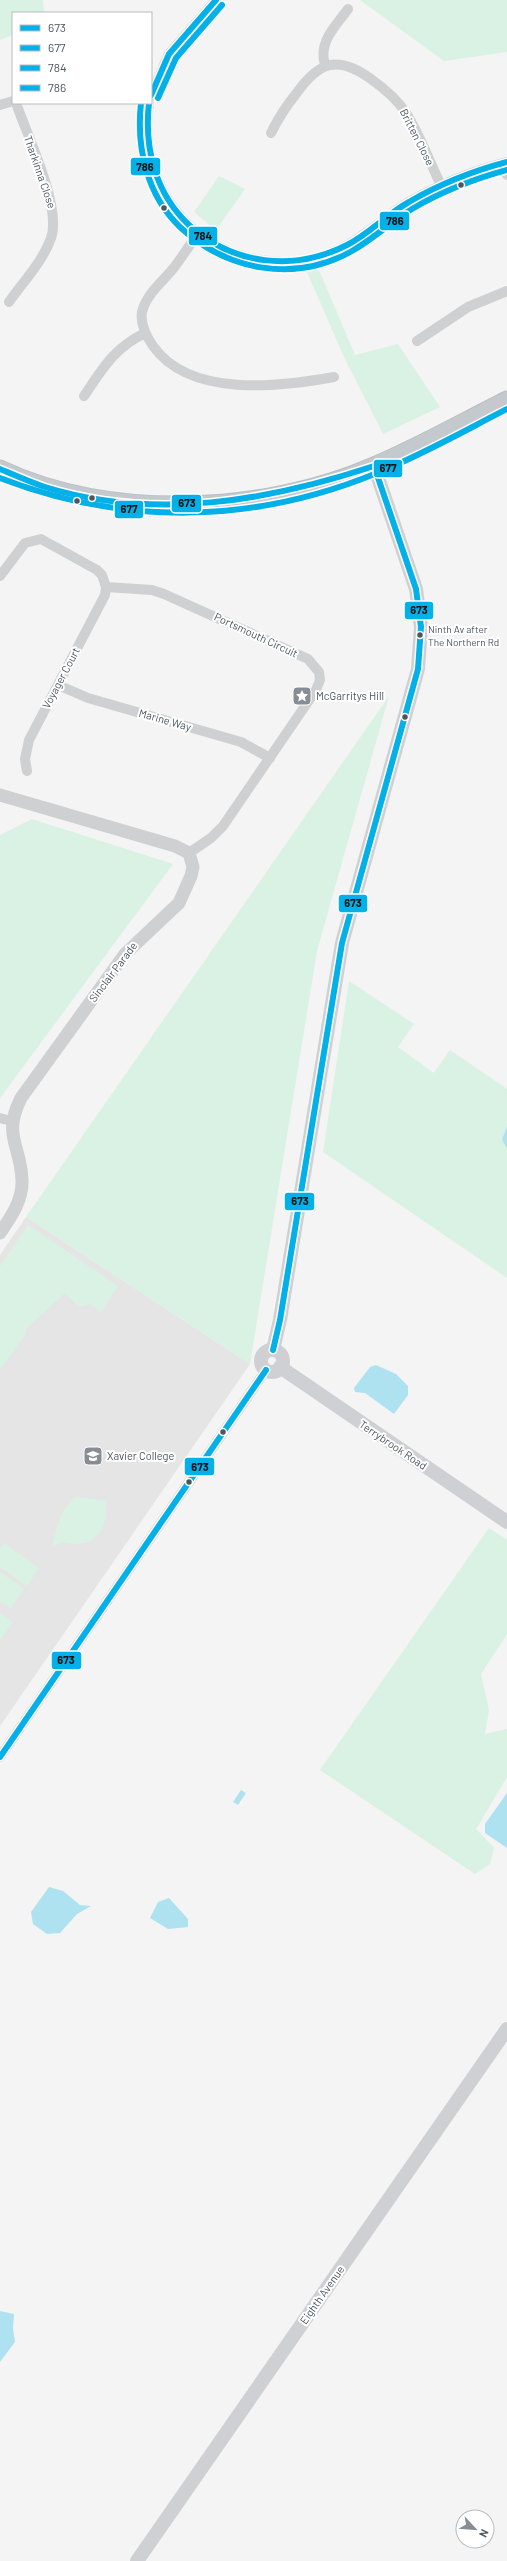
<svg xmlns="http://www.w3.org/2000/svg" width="507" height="2561" font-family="Barlow,sans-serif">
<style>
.education{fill:#e6e5e6}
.green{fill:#d9f2e3}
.water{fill:#aee2f0}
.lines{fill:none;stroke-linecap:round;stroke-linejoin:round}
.trunk-casing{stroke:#b9bec3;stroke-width:19}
.minor{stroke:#ced0d2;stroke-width:10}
.tertiary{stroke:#ced0d2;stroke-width:13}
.secondary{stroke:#ced0d4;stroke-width:14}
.trunk{stroke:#c4c9cd;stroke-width:17}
.bus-1-casing{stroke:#fff;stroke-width:9}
.bus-2-casing{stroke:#fff;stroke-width:9}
.bus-3-casing{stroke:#fff;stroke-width:9}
.bus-4-casing{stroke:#fff;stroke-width:9}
.bus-1{stroke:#04b0e8;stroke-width:6}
.bus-2{stroke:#04b0e8;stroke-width:6}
.bus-3{stroke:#04b0e8;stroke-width:6}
.bus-4{stroke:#04b0e8;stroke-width:6}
.bus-dot{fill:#4a5661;stroke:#fff;stroke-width:1.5}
.labels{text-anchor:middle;stroke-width:4;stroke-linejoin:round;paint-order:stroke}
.bus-label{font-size:10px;fill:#4a5661;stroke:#fff;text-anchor:start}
.street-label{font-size:11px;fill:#4a5661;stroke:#fff}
.poi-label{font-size:11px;fill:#4a5661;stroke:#fff;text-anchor:start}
.line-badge{stroke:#fff;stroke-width:1.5}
.pale-badge-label{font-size:11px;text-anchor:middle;font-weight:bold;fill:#111}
</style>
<rect width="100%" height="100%" fill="#f4f4f4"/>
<path class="education" d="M26,1217L250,1364L0,1726V1255Z"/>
<g class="green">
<path d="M0,0H43L44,13H13V35L0,40Z"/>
<path d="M360,0H507V52L444,61Z"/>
<path d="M219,176L245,189L216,230L194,212Z"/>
<path d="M319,270L355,355L398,344L440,407L383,434L344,357L307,272Z"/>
<path d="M389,696L317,951L250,1364L26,1217Z"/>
<path d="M32,819L173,864L0,1098V835Z"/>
<path d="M349,981L414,1024L398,1047L434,1073L450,1050L507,1089V1278L323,1152Z"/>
<path d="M28,1225L118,1286L101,1312L90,1304L79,1307L65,1293L25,1330L27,1332L0,1370V1266Z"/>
<path d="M75,1497L106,1501C108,1522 101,1544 76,1544C66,1544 62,1540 52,1547C56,1529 61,1509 75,1497Z"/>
<path d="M489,1528L507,1540V1634L481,1674L489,1710L485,1734L507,1729V1777L476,1829L494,1848L490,1864L475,1874L320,1770Z"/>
<path d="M4,1543L39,1568L27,1586L0,1567V1548Z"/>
<path d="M0,1572L24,1589L11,1608L0,1601Z"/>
<path d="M0,1613L13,1622L0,1640Z"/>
</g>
<g class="water">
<path d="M507,1126V1148L502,1140Z"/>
<path d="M376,1365L396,1374L408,1386V1395L394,1414L365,1393L355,1392L354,1388L370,1367Z"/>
<path d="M241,1790L246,1793L238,1805L233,1802Z"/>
<path d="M507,1793V1848L485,1833V1824Z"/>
<path d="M49,1887L63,1891L80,1905L91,1906L77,1914L60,1933L47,1934L33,1924L31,1912Z"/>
<path d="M169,1898L188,1919V1927L168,1929L150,1918L158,1902Z"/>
<path d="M0,2311L14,2314L13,2328L15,2342L0,2362Z"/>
</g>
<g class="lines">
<g class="trunk-casing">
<path id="trunk" d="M0,469C109,521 264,514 374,466C419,447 463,422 507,400"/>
</g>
<g class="minor">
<path d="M325,65C318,42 335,27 348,9"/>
<path d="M151,95L169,54L216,0"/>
<path d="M149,103C142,144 154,187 182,218C224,264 293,275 347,245C369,233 386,216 407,203C438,185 472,171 507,162"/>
<path d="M0,105L13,101"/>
<path d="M271,133C278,119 286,106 296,94C319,61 338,55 371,79C385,89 397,99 406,113C420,135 429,161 441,185"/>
<path d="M504,163L507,175"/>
<path d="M198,233C189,246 181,259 172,270C161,283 146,295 142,312C140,325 146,336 153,346C190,398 279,387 334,377"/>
<path d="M9,302C23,282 43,261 51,238C62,207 27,135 16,103"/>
<path d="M417,341L468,307L507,291"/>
<path d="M84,396C103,368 114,348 145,333"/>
<path d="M0,576L25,543L41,539L97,570L102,575L106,587L152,590L164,594L308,659L319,672L320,680L316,690L223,826L211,838L189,853"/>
<path d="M58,685L88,698L241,742L270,758"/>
<path d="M27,771L25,759L29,740L105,595L106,587"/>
<path d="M0,1118L12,1121"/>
<path d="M0,1757L266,1370"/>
</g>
<path class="tertiary" d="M0,795L175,846L189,853L193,867L191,876L179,903L125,954L21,1098C2,1136 21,1145 22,1180C23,1200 11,1217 0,1233"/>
<g class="secondary">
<path d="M273,1350L280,1320L342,943L418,669L421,627L416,589L374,466"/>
<circle cx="272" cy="1361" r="11"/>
<path d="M280,1367L507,1522"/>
<path d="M137,2561L507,2029"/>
</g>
<use href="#trunk" class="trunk"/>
<g class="bus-1-casing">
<g id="bus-1">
<path d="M0,469C15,475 30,482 45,487C155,521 268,501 374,466"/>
<path d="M273,1350L280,1320L342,943L418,669L421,627L416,589L374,466"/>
<path d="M0,1757L266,1370"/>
</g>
</g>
<g class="bus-2-casing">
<path id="bus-2" d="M0,478C125,526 253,524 377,473C422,455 464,431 507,409"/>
</g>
<g class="bus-3-casing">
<g id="bus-3">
<path d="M151,95L169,54L216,0"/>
<path d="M149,103C144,148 155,193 189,225C233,265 294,272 347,245C369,234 387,214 409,202C440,184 473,171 507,162"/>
</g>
</g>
<g class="bus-4-casing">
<g id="bus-4">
<path d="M158,98L176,58L222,5"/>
<path d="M141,103C136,148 147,196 181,228C228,271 295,283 352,251C373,239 391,222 412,209C441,192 474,179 507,170"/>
</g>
</g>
<use href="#bus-1" class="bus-1"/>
<use href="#bus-2" class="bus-2"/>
<use href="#bus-3" class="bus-3"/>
<use href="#bus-4" class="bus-4"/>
</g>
<defs>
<g id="sight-square" transform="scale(1)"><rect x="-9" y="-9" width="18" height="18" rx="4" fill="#868d94" stroke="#fff"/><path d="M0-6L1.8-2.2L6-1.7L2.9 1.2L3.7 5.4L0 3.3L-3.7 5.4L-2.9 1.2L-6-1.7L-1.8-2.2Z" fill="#fff"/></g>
<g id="school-square" transform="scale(1)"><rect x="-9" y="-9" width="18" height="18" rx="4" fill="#868d94" stroke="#fff"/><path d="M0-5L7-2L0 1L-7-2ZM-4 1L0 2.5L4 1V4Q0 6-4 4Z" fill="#fff"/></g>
</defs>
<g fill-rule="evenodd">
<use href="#sight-square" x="302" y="696"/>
<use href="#school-square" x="93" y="1456"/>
</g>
<g class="bus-dot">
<circle cx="461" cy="185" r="3.5"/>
<circle cx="164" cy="208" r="3.5"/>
<circle cx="92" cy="498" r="3.5"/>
<circle cx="77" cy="501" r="3.5"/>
<circle cx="420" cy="635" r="3.5"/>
<circle cx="405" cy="717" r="3.5"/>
<circle cx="223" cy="1432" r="3.5"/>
<circle cx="189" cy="1482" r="3.5"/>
</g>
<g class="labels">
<g class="bus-label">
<text x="428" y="633">Ninth Av after<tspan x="428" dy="13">The Northern Rd</tspan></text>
</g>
<g class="street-label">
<text transform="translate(417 137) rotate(63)" y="4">Britten Close</text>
<text transform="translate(40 172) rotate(71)" y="4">Tharkinna Close</text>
<text transform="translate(256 635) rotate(25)" y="4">Portsmouth Circuit</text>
<text transform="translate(61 678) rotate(-62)" y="4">Voyager Court</text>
<text transform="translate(165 720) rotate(16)" y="4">Marine Way</text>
<text transform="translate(113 972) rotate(-53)" y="4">Sinclair Parade</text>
<text transform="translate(393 1445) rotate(34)" y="4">Terrybrook Road</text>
<text transform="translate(322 2295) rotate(-55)" y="4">Eighth Avenue</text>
</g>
<g class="poi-label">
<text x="316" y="700">McGarritys Hill</text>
<text x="107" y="1460">Xavier College</text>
</g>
</g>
<g class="line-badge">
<rect x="130" y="157" width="31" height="19" rx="4" fill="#04b0e8"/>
<rect x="379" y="211" width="31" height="20" rx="4" fill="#04b0e8"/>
<rect x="188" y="226" width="30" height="20" rx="4" fill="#04b0e8"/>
<rect x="373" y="459" width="30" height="19" rx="4" fill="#04b0e8"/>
<rect x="171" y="494" width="31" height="19" rx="4" fill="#04b0e8"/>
<rect x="114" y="500" width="30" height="19" rx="4" fill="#04b0e8"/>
<rect x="404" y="601" width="30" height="19" rx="4" fill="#04b0e8"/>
<rect x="338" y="894" width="30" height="19" rx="4" fill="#04b0e8"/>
<rect x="284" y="1192" width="31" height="19" rx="4" fill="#04b0e8"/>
<rect x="184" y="1457" width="31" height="19" rx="4" fill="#04b0e8"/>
<rect x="51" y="1651" width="31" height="19" rx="4" fill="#04b0e8"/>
</g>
<g class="pale-badge-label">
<text x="145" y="171">786</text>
<text x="395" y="225">786</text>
<text x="203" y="240">784</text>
<text x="388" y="472">677</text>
<text x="187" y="507">673</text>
<text x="129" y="513">677</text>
<text x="419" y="614">673</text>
<text x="353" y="907">673</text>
<text x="300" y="1205">673</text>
<text x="200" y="1471">673</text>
<text x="66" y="1664">673</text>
</g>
<rect x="12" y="12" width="140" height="92" fill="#ffffff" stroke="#b7bbc0"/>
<rect x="20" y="25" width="20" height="6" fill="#04b0e8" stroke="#b7bbc0"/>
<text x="48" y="32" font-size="12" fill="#4a5661">673</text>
<rect x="20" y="45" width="20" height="6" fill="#04b0e8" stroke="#b7bbc0"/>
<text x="48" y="52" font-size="12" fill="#4a5661">677</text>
<rect x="20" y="65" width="20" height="6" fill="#04b0e8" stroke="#b7bbc0"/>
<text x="48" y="72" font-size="12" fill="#4a5661">784</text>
<rect x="20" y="85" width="20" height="6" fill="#04b0e8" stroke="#b7bbc0"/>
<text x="48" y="92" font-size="12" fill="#4a5661">786</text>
<g transform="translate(475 2529) rotate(116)"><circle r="19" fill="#ffffff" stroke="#b7bbc0"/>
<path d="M0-3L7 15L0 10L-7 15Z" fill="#868d94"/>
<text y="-6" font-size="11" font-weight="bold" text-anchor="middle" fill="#4a5661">N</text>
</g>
</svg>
